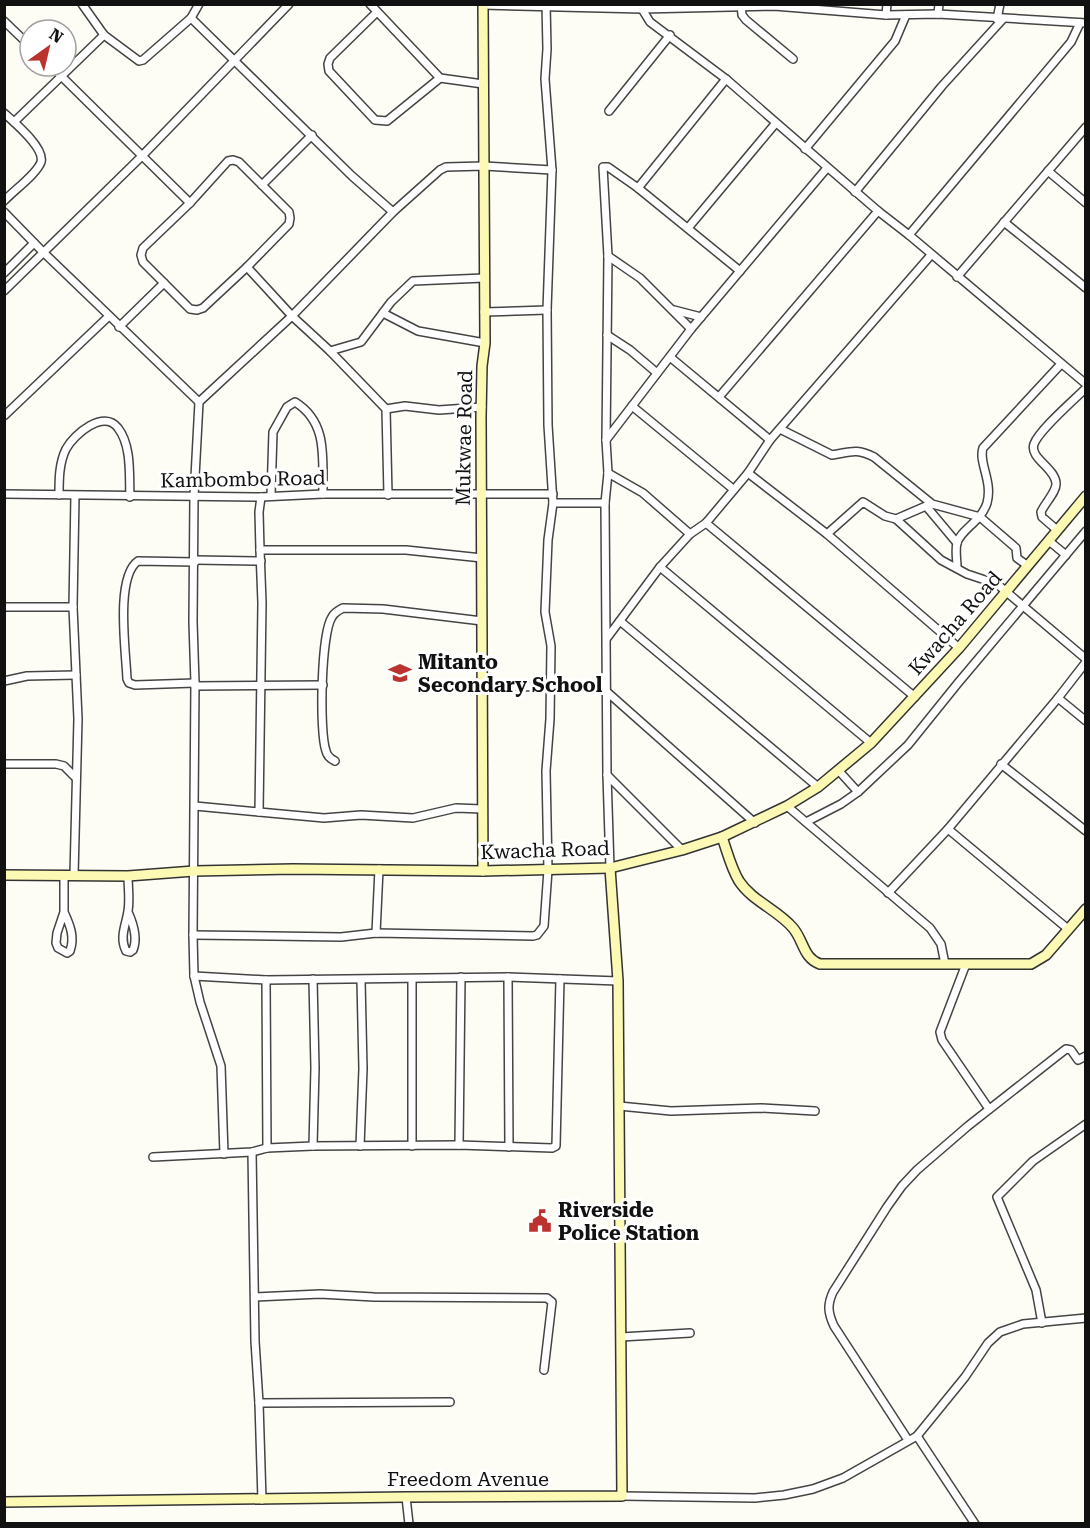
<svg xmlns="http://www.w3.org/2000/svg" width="1090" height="1528" font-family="'Roboto Serif',serif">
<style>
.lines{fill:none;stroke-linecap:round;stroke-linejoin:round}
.street-casing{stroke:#444;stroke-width:10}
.secondary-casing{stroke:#333;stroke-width:12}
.street{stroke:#fff;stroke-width:7}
.secondary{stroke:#fbf9b4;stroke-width:9}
.labels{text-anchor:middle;stroke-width:6;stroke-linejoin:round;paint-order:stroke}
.street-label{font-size:20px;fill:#111;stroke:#fff}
.poi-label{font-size:20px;font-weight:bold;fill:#111;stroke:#fff;text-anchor:start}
</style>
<rect width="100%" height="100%" fill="#fefdf5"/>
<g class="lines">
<g class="street-casing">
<g id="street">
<path d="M82,4L104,35L139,61L143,60L191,18L199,4"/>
<path d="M370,4L440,78L483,84"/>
<path d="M546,4L547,49L545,79L552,170L547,310L548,425L553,503L548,540L545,612L551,646L550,719L546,771L548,870"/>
<path d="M741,4L742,15L746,20L793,59"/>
<path d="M483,5L642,9L774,6L886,15L938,14L1086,23"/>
<path d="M642,9L650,22L726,79L878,211L909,235L1086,384"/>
<path d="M377,12L330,58L328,64L329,71L375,120L387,121L440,78"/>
<path d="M938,14L939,4"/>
<path d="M886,15L887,4"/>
<path d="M191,18L352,176L393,212"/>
<path d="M997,19L1000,4"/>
<path d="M4,21L30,46"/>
<path d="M51,66L190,203"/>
<path d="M609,111L670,35"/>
<path d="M4,113C14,122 45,148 41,162C37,174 13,191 4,201"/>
<path d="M14,122L104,35"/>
<path d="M805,149L895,41L906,15"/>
<path d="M233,160L239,162L289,212L290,218L289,224L247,267L203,308L197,310L190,309L143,262L141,255L143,248L190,203L228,161Z"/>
<path d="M1048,171L1086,203"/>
<path d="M262,185L312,135"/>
<path d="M638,188L726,79"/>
<path d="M855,192L942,86L1003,19"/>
<path d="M4,212L43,252L199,402"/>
<path d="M1004,222L1086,288"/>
<path d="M688,228L775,124"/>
<path d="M909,235L1071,42L1080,23"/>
<path d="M608,256L640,278L691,329"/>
<path d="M247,267L292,316L330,351L386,409L388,495"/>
<path d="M4,273L34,243"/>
<path d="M957,277L1086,127"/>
<path d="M4,291L142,156L289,4"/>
<path d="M674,310L701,317"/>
<path d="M484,312L547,310"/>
<path d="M383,313L418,331L485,343"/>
<path d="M119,327L164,283"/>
<path d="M607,335L630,350L657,373"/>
<path d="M330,351L361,342L391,302L413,281L484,278"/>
<path d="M670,357L770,440"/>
<path d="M719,397L878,211"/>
<path d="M632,406L733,489"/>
<path d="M386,409L405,406L439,410L482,407"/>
<path d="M4,416L109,316"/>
<path d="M780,429L832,455C851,452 856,448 874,457L932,504L980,517L1016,548L1017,558L1028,566"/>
<path d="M606,440L691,329L827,168"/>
<path d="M608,473L643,493L690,534"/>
<path d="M748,473L827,534L959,648"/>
<path d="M4,494L261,497L323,494H553"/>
<path d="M59,495C59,480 59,463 66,449C74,434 104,409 118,428C132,446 129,476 130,497"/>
<path d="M271,495L273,432L287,407L295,402C329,423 322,460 323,494"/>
<path d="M261,497L259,512L260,550H406L482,558"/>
<path d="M553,503H605"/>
<path d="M896,519L941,560L967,574L997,584L1086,659"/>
<path d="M706,523L915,697"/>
<path d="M1057,530L1042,517L1041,512C1045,503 1057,491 1056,483C1055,468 1029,458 1034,444C1039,430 1074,400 1086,388"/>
<path d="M827,534L863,502L885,516L896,519L926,506L957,543"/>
<path d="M1049,541L1066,555"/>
<path d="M195,560L261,561"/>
<path d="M195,562L138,561C115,577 126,652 127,679L129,683L135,685L195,683"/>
<path d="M660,567L871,743"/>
<path d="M957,567C957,560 955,550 957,543C961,529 981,522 987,503C993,481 978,462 983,448L1061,364"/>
<path d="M4,607H73"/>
<path d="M620,621L818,787"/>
<path d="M607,638L660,567L690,534L706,523L748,473L770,440L931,255"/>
<path d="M4,681L27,676L76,675"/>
<path d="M195,686L323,685"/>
<path d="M482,686L551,687"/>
<path d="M606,691L755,823"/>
<path d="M1058,698L1086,721"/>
<path d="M335,761C331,759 327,756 326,751C319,732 321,633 332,617C334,613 339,610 343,608L383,609L482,621"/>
<path d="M4,764H56L64,766L76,778"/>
<path d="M1001,764L1086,831"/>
<path d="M839,771L858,792"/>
<path d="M607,775L682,850"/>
<path d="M195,806L259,812L262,603L260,550"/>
<path d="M787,806L930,928L941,944L945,964"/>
<path d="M259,812L324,818L361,815L413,818L456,808L482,809"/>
<path d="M806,822L841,804L858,792L908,745L958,683L1086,531"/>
<path d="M948,829L1068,929"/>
<path d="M610,868L607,775L605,503L608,473L606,440L608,256L603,167H608L638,188L740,271"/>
<path d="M74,875L78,719L73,607L75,496"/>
<path d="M888,893L948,829L1058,698L1086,662"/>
<path d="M64,912C70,925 75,937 70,951L67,953L58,948L56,943L57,933L64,912V876"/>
<path d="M128,912C133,923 138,938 133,950L130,952L126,951C119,937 126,925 128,911C130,900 128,887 128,876"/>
<path d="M376,933L379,869"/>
<path d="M193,935L341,937L376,933L533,936L537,935L544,926L548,870"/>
<path d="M966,964L940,1032L942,1040L989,1109"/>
<path d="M194,976L266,980L508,977L618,981"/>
<path d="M508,977L509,1147"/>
<path d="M313,979L315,1068L313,1146L459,1145L552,1148L556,1146L560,979"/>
<path d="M266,980L267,1148"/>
<path d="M619,1106L671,1111L761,1108L815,1111"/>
<path d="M459,1145L461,977"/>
<path d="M360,1146L363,1069L361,980"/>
<path d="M412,1146V979"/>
<path d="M252,1152L255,1341L259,1403"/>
<path d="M224,1154L221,1066L200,1002L194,976L193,935L195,683L193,622L194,496L199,402L292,316L393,212L440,170L446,167L484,166L552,170"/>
<path d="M153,1157L252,1152L267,1148L313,1146"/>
<path d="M255,1297L320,1294L374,1297L547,1298L552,1302L544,1370"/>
<path d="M1042,1323L1036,1290L997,1197L1033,1161L1086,1124"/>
<path d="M621,1337L690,1333"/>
<path d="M917,1436L975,1524"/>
<path d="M908,1440L834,1326C828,1313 827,1305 833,1292L887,1207L902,1186L917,1170L968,1126L1066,1049L1071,1050L1078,1060L1086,1056"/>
<path d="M622,1496L755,1498L784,1495L813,1489L843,1478L917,1436L965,1377L988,1343L1000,1332L1023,1324L1086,1318"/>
<path d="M406,1497L409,1524"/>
<path d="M262,1500L259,1403L450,1402"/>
</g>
</g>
<g class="secondary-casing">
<g id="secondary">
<path d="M483,4L485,343L482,366L481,417L483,871"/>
<path d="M722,837C727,851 731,868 739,881C752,901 778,910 793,928C804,941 803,958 820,964H1031L1046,955L1086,909"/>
<path d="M4,875L128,876L194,871L293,869L483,871L610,868L682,850L722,837L787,806L818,787L871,743L959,648L1086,496"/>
<path d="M4,1502L406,1497L622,1496L618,981L610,868"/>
</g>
</g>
<use href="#street" class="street"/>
<use href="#secondary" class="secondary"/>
</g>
<defs>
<g id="school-bare" transform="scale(1.8)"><path d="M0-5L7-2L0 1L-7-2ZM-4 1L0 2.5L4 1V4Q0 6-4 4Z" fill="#bb332e" stroke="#fff" stroke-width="2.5" paint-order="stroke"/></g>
<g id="civic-bare" transform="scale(1.8)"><path d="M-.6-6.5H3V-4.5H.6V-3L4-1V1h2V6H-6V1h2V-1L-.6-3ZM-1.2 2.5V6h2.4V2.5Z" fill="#bb332e" stroke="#fff" stroke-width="2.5" paint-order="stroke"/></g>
</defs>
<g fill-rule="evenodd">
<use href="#school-bare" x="400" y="673"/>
<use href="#civic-bare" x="540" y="1221"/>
</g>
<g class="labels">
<g class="street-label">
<text transform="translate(464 438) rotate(-89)" y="7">Mukwae Road</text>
<text transform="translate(243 479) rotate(-1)" y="7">Kambombo Road</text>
<text transform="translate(955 623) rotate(-49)" y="7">Kwacha Road</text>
<text transform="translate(545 850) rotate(-2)" y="7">Kwacha Road</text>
<text x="468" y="1486">Freedom Avenue</text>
</g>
<g class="poi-label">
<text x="418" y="669">Mitanto<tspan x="418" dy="23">Secondary School</tspan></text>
<text x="558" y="1217">Riverside<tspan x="558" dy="23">Police Station</tspan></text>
</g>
</g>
<rect width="1090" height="1528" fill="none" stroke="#111111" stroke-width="12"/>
<g transform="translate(48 48) rotate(34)"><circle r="28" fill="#ffffff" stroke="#a0a0a0" stroke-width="1.5"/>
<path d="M0-4.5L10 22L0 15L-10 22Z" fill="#bb332e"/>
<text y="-9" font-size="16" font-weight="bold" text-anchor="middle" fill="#111111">N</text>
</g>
</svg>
